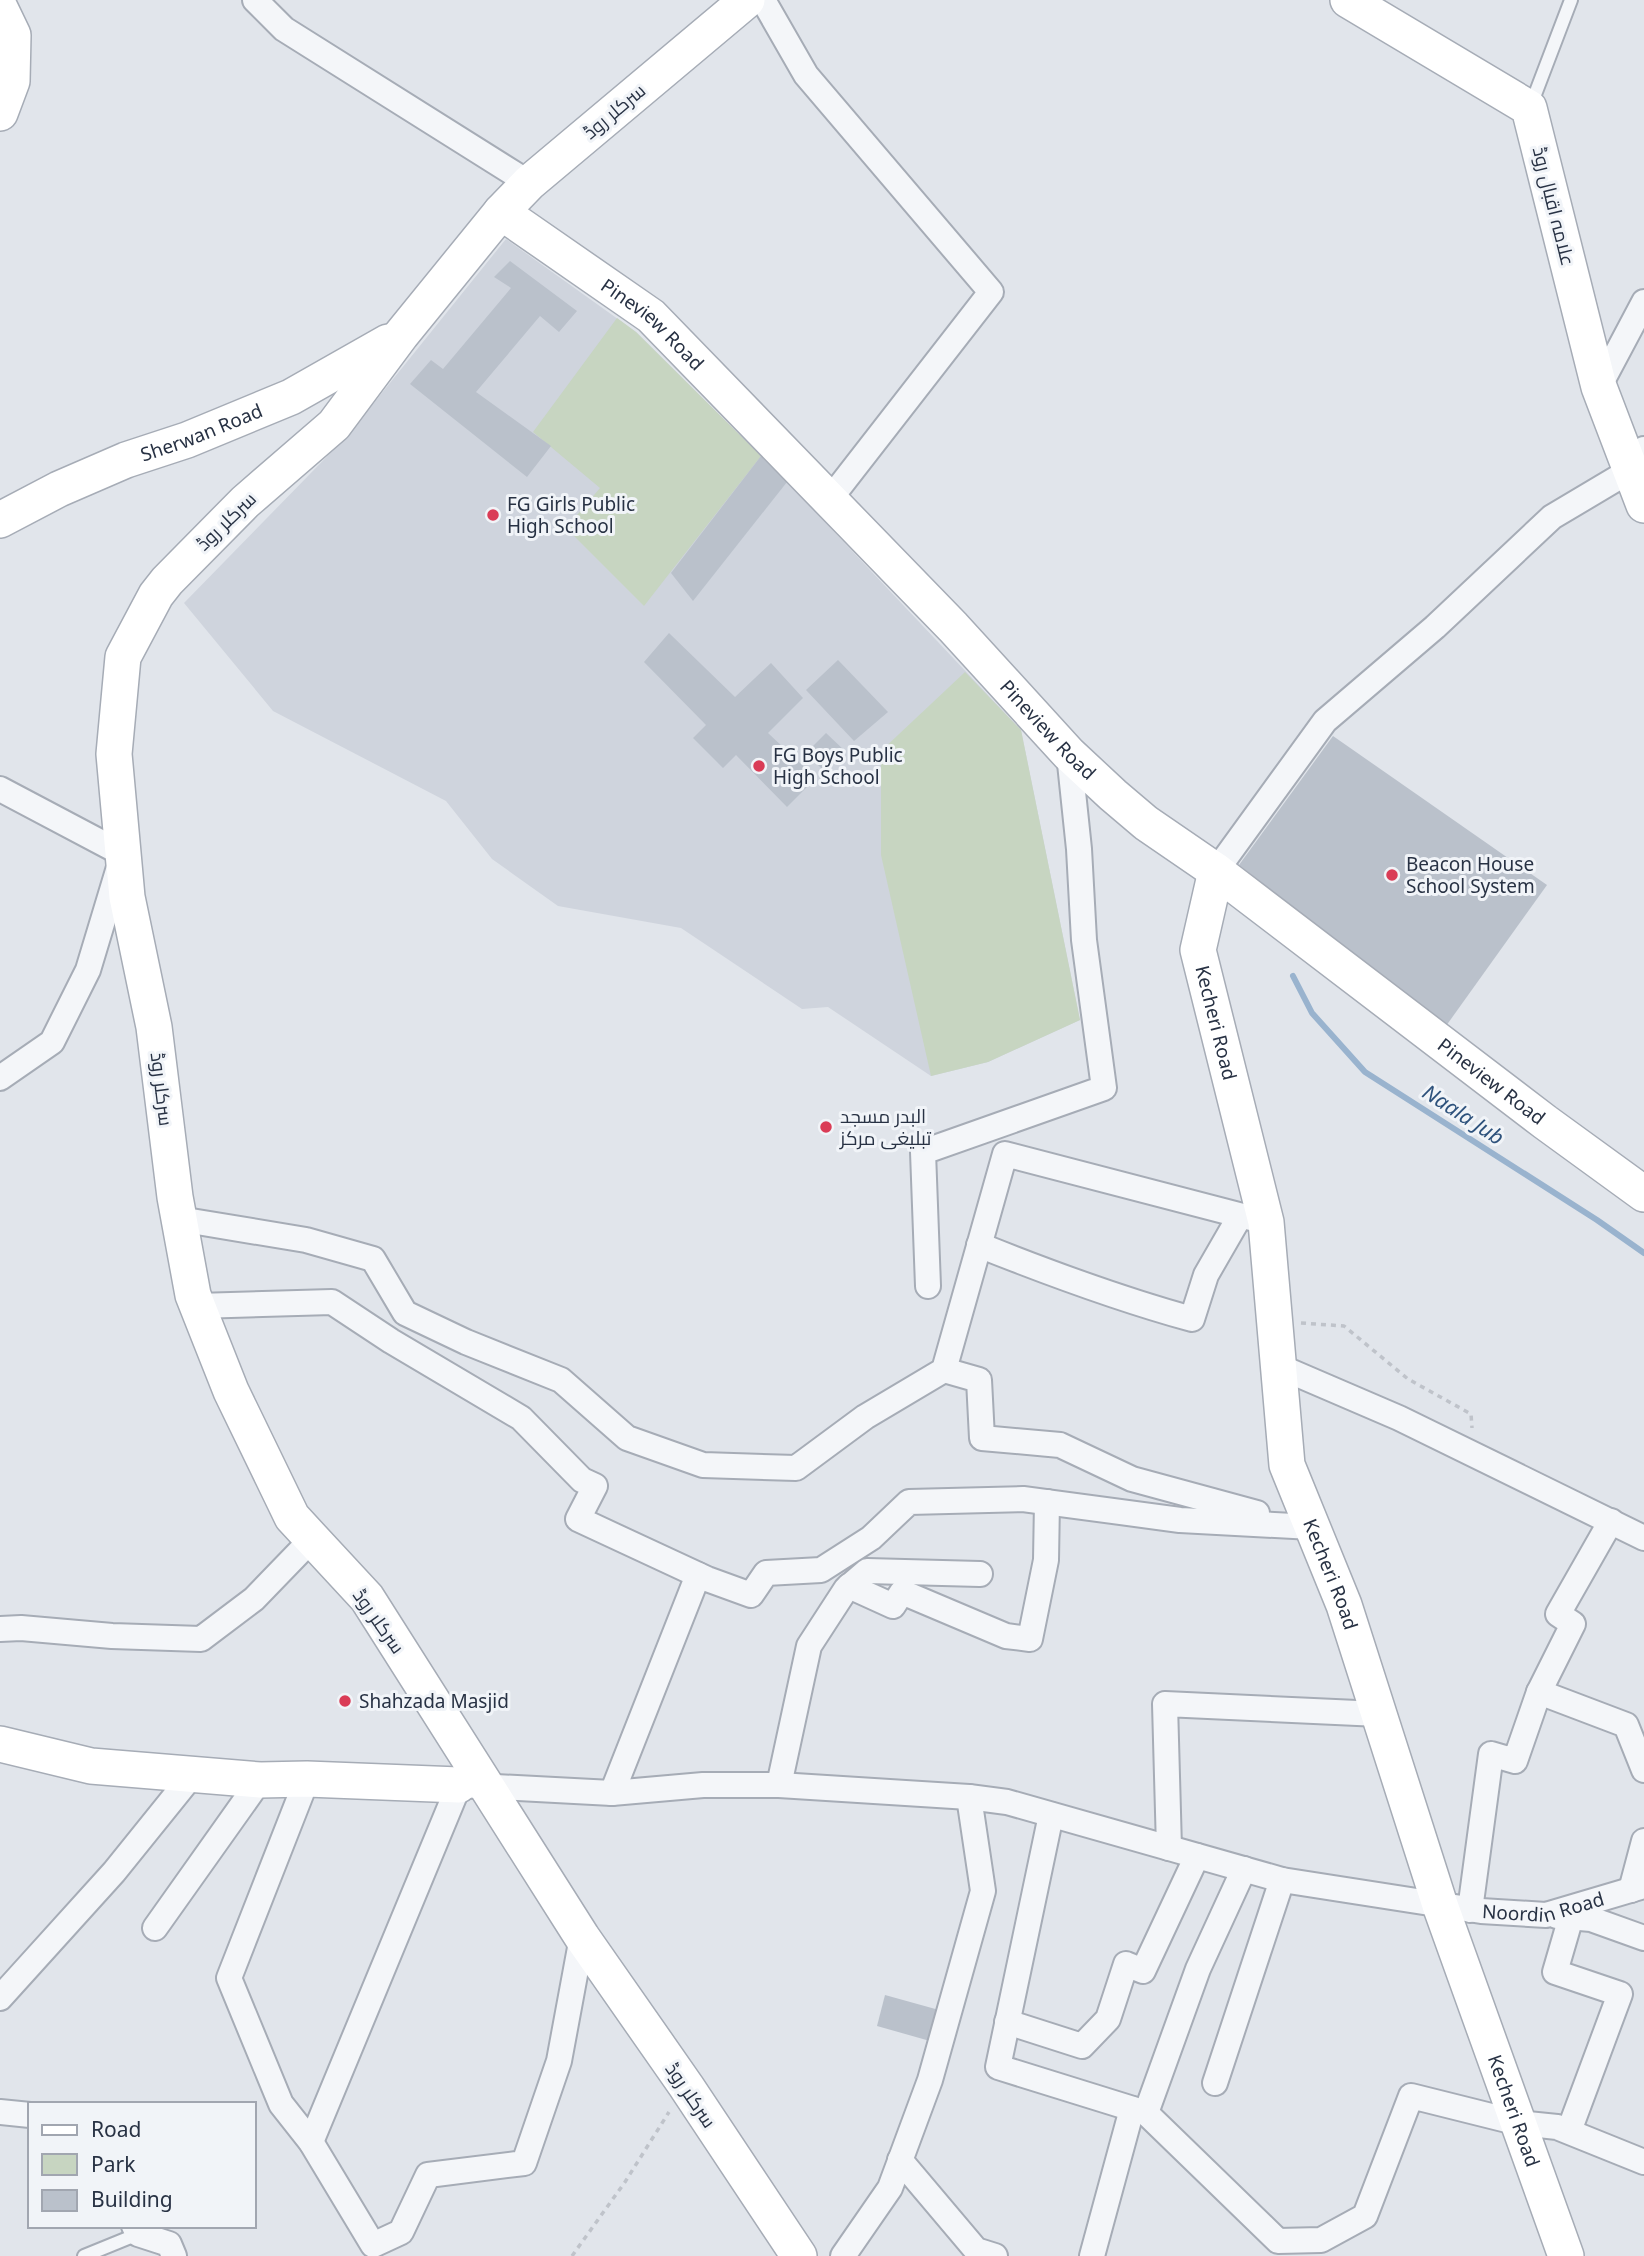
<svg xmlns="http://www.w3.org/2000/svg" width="1644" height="2256" font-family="'Noto Sans',Cairo,sans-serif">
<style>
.built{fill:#cfd4dd}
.green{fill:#c7d5c1}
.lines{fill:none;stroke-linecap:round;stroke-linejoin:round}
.stream{stroke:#99b3ce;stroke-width:6}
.building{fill:#bac1cb}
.lane-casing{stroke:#a6acb6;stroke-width:16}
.street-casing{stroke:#a6acb6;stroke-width:28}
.secondary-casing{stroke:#a6acb6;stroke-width:38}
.path{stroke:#bfc3ca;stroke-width:3.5;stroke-dasharray:5 5;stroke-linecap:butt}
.lane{stroke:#f4f6f9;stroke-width:12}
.street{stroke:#f4f6f9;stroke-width:24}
.secondary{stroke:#fff;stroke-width:35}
.poi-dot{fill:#da3c56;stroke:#f1f4f8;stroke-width:2.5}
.labels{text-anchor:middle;stroke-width:6;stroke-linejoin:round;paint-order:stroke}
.street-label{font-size:19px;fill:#283244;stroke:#f1f4f8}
.poi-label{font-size:19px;fill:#283244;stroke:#f1f4f8;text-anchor:start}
.water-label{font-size:21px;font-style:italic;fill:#2e527c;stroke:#f1f4f8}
</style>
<rect width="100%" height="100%" fill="#e1e5eb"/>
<path class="built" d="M506,239L636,332L787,482L1021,730L1080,1020L988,1062L931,1076L828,1007L802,1009L681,928L558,906L492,859L446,801L273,711L184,603L348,435Z"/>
<g class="green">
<path d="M617,318L636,332L761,456L644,606L566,528L600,488L533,432Z"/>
<path d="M965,672L1021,730L1080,1020L988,1062L931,1076L881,855V751Z"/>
</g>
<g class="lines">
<path class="stream" d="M1293,976L1312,1013L1365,1072L1597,1220L1644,1253"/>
</g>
<g class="building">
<path d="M510,261L577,311L559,332L540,316L476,392L551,446L527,477L410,384L431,360L443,369L511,288L494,277Z"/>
<path d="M761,456L787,482L693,601L671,573Z"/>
<path d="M669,633L735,697L771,663L803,698L768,733L816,778L787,807L736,755L723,768L693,738L706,725L644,662Z"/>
<path d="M838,660L888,712L854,741L806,690Z"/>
<path d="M826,733L845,751L825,772L806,753Z"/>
<path d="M1333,736L1547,885L1446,1026L1239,865Z"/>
<path d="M885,1995L939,2010L930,2041L877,2026Z"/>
</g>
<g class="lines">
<g class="lane-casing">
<g id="lane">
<path d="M1531,105L1571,0"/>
<path d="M84,2256L138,2234"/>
</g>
</g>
<g class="street-casing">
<g id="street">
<path d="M255,0L284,29L529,183"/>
<path d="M763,0L806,75L991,292L830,499"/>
<path d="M1599,387L1644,302"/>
<path d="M0,789L123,854L88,970L52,1042L0,1078"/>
<path d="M1216,871L1325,721L1435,627L1552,517L1631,470L1644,449"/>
<path d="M179,1219L306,1240L373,1259L405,1313L466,1342L561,1380L627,1438L703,1465L796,1468L865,1417L944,1370L1005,1154L1266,1222"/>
<path d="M979,1245C1049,1273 1119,1299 1192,1319L1206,1275L1240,1216"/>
<path d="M928,1286L923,1152L1104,1088L1084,940L1079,849L1069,754"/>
<path d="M197,1306L332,1302L391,1341L521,1418L582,1480L595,1486L578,1519L707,1579L751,1595L766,1573L821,1570L871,1538L909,1502L1023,1499L1180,1520L1312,1527"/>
<path d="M1278,1366L1399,1418L1644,1538"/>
<path d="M944,1370L979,1380L982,1438L1060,1445L1132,1479L1257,1513"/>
<path d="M849,1586L893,1606L902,1592L1006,1636L1030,1639L1046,1560L1047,1502"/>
<path d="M0,1629L21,1628L112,1636L201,1639L254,1599L312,1539"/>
<path d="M1539,1692L1626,1725L1644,1770"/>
<path d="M307,1779L229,1978L281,2104L311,2142L373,2245L401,2232L428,2175L524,2163L559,2061L582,1937"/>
<path d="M779,1785L809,1646L846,1589L867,1571L980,1574"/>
<path d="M612,1793L698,1575"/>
<path d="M1051,1815L998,2067L1146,2113L1278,2241L1321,2240L1365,2216L1411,2096L1519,2123L1557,2127L1644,2162"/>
<path d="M1169,1848L1165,1704L1379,1714"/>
<path d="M1631,1890L1644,1841"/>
<path d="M1470,1910L1491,1754L1515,1761L1539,1692L1573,1624L1558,1614L1611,1521"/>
<path d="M1557,1916L1591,1919L1644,1938"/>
<path d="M155,1928L260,1780"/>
<path d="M0,1998L114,1872L193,1774"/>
<path d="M1007,2022L1082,2046L1108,2019L1126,1964L1143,1971L1197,1856"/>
<path d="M1215,2083L1282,1880"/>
<path d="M0,2112L30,2115"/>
<path d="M1146,2113L1198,1969L1244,1869"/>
<path d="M1569,2131L1620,1994L1555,1972L1571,1917"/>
<path id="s1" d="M311,2142L459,1785L612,1793L703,1785H779L969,1797L1007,1802L1282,1880L1481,1911L1546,1915L1644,1886"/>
<path d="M900,2160L976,2250L995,2256"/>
<path d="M134,2226L138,2234L169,2244L174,2256"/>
<path d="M843,2256L890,2188L930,2080L983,1891L969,1797"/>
<path d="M1092,2256L1132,2109"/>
</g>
</g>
<g class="secondary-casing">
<g id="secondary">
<path d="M747,0L529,183L501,212L401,335L334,425L245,502L167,581L156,595L123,657L114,754L127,897L154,1027L175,1197L193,1295L231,1391L292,1517L367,1598L582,1937L686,2086L799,2256"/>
<path d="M1348,0L1529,108L1599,387L1644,505"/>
<path d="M0,8L13,35L12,81L0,113"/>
<path id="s2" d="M501,212L651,316L953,627L1069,754L1113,795L1146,823L1216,871L1545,1122L1644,1194"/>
<path id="s3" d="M0,520L59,489L126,460L187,440L291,397L388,342"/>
<path id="s4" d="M1216,871L1198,950L1266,1222L1287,1465L1344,1605L1440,1905L1566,2256"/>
<path d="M0,1744L91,1766L260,1780L307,1779L459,1785"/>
</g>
</g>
<g class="path">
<path d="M1301,1323L1344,1326L1408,1379L1471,1414L1472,1428"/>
<path d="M572,2256L625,2182L669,2112"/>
</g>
<use href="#lane" class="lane"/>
<use href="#street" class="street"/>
<use href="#secondary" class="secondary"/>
</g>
<g class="poi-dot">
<circle cx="493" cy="515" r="7"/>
<circle cx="759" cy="766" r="7"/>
<circle cx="1392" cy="875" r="7"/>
<circle cx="826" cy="1127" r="7"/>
<circle cx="345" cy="1701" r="7"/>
</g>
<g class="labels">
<g class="street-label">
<text transform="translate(614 111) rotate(-40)" y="7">سرکلر روڈ</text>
<text transform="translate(1554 206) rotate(76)" y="7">علامہ اقبال روڈ</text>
<text dy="7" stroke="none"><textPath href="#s2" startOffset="189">Pineview Road</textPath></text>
<text dy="7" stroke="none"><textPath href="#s3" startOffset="220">Sherwan Road</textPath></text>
<text transform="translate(226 521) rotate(-44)" y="7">سرکلر روڈ</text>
<text dy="7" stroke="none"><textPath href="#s2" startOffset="756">Pineview Road</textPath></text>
<text dy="7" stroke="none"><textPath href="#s4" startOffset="156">Kecheri Road</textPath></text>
<text dy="7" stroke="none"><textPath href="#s2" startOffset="1323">Pineview Road</textPath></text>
<text transform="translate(162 1089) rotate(83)" y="7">سرکلر روڈ</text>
<text dy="7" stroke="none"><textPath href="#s4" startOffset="723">Kecheri Road</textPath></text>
<text transform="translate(379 1621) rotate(55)" y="7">سرکلر روڈ</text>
<text dy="7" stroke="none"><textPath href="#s1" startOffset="1486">Noordin Road</textPath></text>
<text transform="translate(691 2095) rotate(56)" y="7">سرکلر روڈ</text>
<text dy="7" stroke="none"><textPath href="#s4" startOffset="1290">Kecheri Road</textPath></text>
</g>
<g class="poi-label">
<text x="507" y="511">FG Girls Public<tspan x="507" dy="22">High School</tspan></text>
<text x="773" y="762">FG Boys Public<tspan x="773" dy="22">High School</tspan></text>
<text x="1406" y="871">Beacon House<tspan x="1406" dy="22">School System</tspan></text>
<text x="840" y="1123">البدر مسجد<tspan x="840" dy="22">تبلیغی مرکز</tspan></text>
<text x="359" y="1708">Shahzada Masjid</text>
</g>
<g class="water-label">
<text transform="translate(1463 1115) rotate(33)" y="7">Naala Jub</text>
</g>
</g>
<rect x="28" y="2102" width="228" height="126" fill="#f1f4f8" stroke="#a1a6b0" stroke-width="2"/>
<rect x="42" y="2125" width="35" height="10" fill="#ffffff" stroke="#a1a6b0" stroke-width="2"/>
<text x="91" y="2137" font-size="21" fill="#283244">Road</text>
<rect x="42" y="2154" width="35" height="21" fill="#c7d5c1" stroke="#a1a6b0" stroke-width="2"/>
<text x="91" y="2172" font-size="21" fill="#283244">Park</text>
<rect x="42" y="2190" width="35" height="21" fill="#bac1cb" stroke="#a1a6b0" stroke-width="2"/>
<text x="91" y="2207" font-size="21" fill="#283244">Building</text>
</svg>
